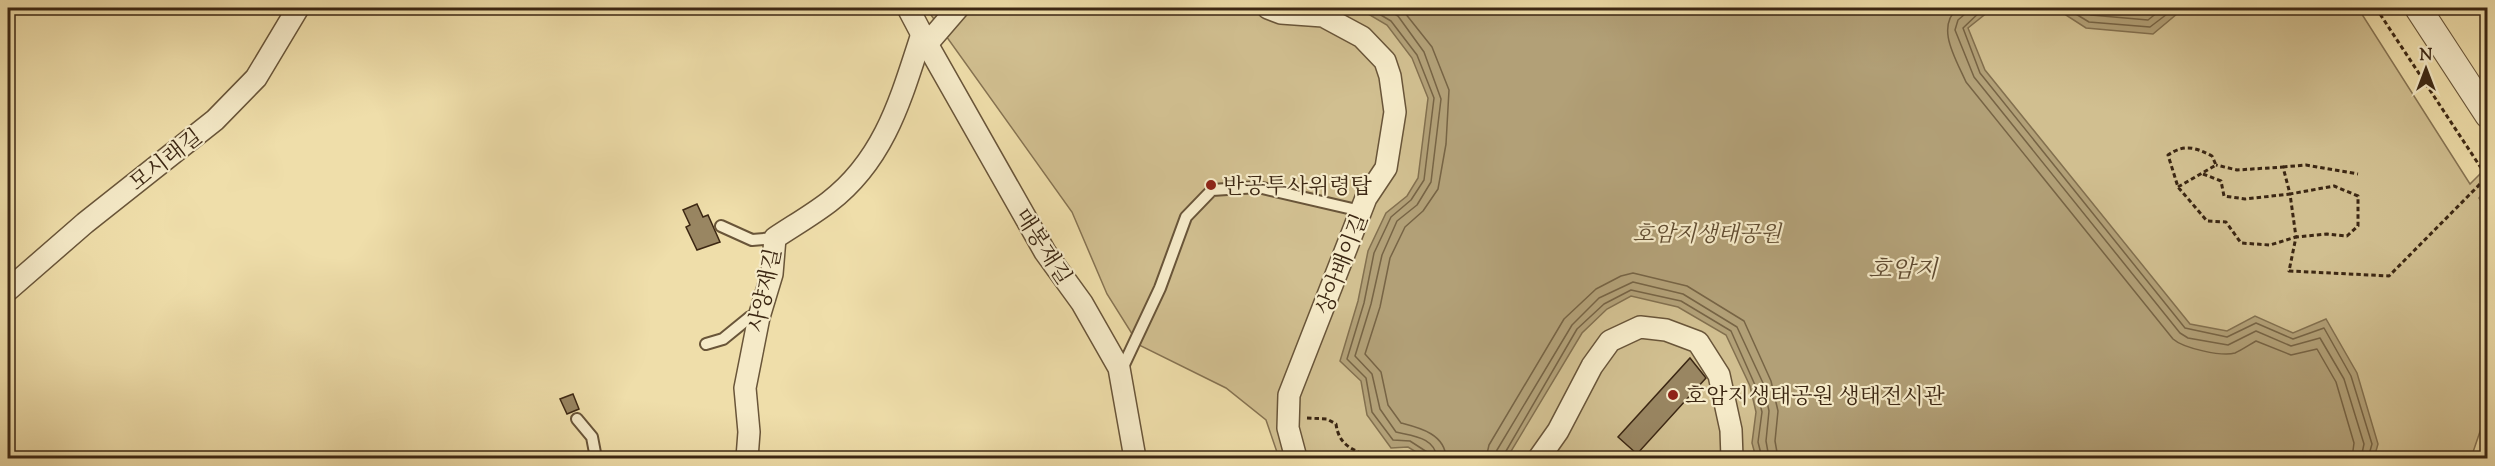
<svg xmlns="http://www.w3.org/2000/svg" width="2495" height="466" font-family="'Sorts Mill Goudy','Noto Serif KR',serif">
<style>
.green{fill:#d1bf90;stroke:#867352;stroke-width:1.5}
.water{fill:#b2a077;stroke:#83704f;stroke-width:1.5}
.lines{fill:none;stroke-linecap:round;stroke-linejoin:round}
.shore{stroke:#776445;stroke-width:1.5}
.building{fill:#998662;stroke:#3c2713;stroke-width:1.5}
.service-casing{stroke:#695539;stroke-width:14}
.minor-casing{stroke:#695539;stroke-width:24}
.tertiary-casing{stroke:#695539;stroke-width:28}
.path{stroke:#3c2713;stroke-width:3;stroke-dasharray:4.5 3;stroke-linecap:butt}
.service{stroke:#f5eac8;stroke-width:10}
.minor{stroke:#f5eac8;stroke-width:21}
.tertiary{stroke:#f5eac8;stroke-width:26}
.poi-dot{fill:#8f2418;stroke:#f5eac8;stroke-width:2}
.labels{text-anchor:middle;stroke-width:4.5;stroke-linejoin:round;paint-order:stroke}
.street-label{font-size:22px;fill:#3c2713;stroke:#f5eac8}
.poi-label{font-size:22px;fill:#3c2713;stroke:#f5eac8;text-anchor:start}
.park-label{font-size:22px;font-style:italic;fill:#614d32;stroke:#f5eac8}
.water-label{font-size:24px;font-style:italic;fill:#5f4b31;stroke:#f5eac8}
</style>
<rect width="100%" height="100%" fill="#efdeaa"/>
<filter id="stains"><feTurbulence type="fractalNoise" baseFrequency=".00333" numOctaves="4"/><feColorMatrix values="0 0 0 0 .2 0 0 0 0 .09 0 0 0 0 .02 0 0 0 .5 -.17"/></filter>
<radialGradient id="worn" r=".72"><stop offset=".6" stop-color="#630" stop-opacity="0"/><stop offset="1" stop-color="#630" stop-opacity=".3"/></radialGradient>
<path class="green" d="M926,8H2358L2470,184L2480,174L2487,187L2479,198L2488,212L2487,411L2471,458H1279L1266,420L1226,388L1139,345L1107,294L1072,212Z"/>
<g class="water">
<path d="M1358,8H1993L1968,28L1985,70L2190,324L2227,331L2255,316L2293,333L2326,319L2357,373L2378,444L2374,458H1756L1752,443L1756,412L1750,386L1726,335L1678,307L1631,296L1607,309L1582,333L1507,458H1426L1408,447L1391,448L1367,415L1361,381L1340,361L1358,301L1368,251L1386,213L1407,196L1418,178L1428,98L1412,58L1387,25Z"/>
<path d="M2055,8H2184L2153,34L2086,28Z"/>
</g>
<g class="lines">
<g class="shore">
<path d="M1369,8L1391,21L1417,55L1434,98L1424,180L1411,200L1391,217L1374,253L1364,303L1347,359L1366,378L1372,412L1393,440L1410,441L1427,452L1429,458"/>
<path d="M1384,8L1398,16L1424,52L1441,99L1431,182L1417,205L1397,221L1382,255L1371,304L1355,356L1372,374L1380,409L1396,432C1412,436 1435,437 1437,458"/>
<path d="M1401,8L1432,47L1449,90L1446,144L1438,189L1423,211L1405,227L1390,258L1380,307L1365,354L1381,372L1388,405L1401,423C1420,428 1445,434 1446,458"/>
<path d="M1958,8C1935,27 1956,59 1966,82L2173,339C2183,348 2222,357 2235,353C2242,350 2249,345 2256,341L2291,355L2317,349L2336,382L2354,443L2352,458"/>
<path d="M1972,8L1958,20L1955,30L1974,77L2180,333L2188,338L2228,345L2256,331L2291,346L2320,338L2344,379L2364,444L2361,458"/>
<path d="M1984,8L1963,28L1980,73L2185,328L2227,337L2256,323L2293,339L2324,328L2351,376L2372,444L2368,458"/>
<path d="M2066,8L2089,22L2150,27L2175,8"/>
<path d="M2080,8L2091,15L2148,20L2163,8"/>
<path d="M1486,458L1489,445L1564,319L1596,289L1621,276L1633,273L1687,286L1744,321L1771,381L1778,411L1775,441L1778,458"/>
<path d="M1495,458L1497,450L1572,325L1599,298L1633,282L1683,294L1737,327L1763,383L1769,411L1766,441L1769,458"/>
<path d="M1502,458L1577,329L1604,304L1631,290L1681,301L1731,331L1755,385L1762,412L1758,442L1762,458"/>
</g>
</g>
<g class="building">
<path d="M697,204L703,217L708,215L720,242L697,250L686,227L690,225L683,210Z"/>
<path d="M1690,358L1706,378L1637,454L1618,437Z"/>
<path d="M573,394L579,409L567,414L560,399Z"/>
</g>
<g class="lines">
<g class="service-casing">
<g id="service">
<path d="M721,226L752,240L775,238"/>
<path d="M706,344L723,339L750,317H759"/>
<path d="M1121,371L1160,288L1186,217L1212,190L1258,187L1361,211"/>
<path d="M577,419L592,437L596,458"/>
</g>
</g>
<g class="minor-casing">
<g id="minor">
<path d="M908,8L927,44L958,8"/>
<path d="M1268,8L1281,13L1323,16L1362,37L1385,61L1390,76L1395,112L1386,168L1366,198L1289,395L1288,428L1296,458"/>
<path d="M927,44L1045,252L1082,303L1119,368L1135,458"/>
<path d="M8,290L85,223L215,120L256,78L298,8"/>
<path d="M747,458L749,432L745,388L759,317L772,274L775,238C793,226 812,215 829,202C885,159 901,98 922,34"/>
<path d="M1539,458L1558,431L1592,366L1610,341L1640,327L1666,330L1698,342L1719,375L1731,430L1732,458"/>
</g>
</g>
<g class="tertiary-casing">
<path id="tertiary" d="M2418,8L2488,115"/>
</g>
<g class="path">
<path d="M2376,8L2487,177"/>
<path d="M2283,167L2306,165L2358,174"/>
<path d="M2203,174L2221,181L2224,196L2245,199L2290,194L2283,167L2237,170L2216,165"/>
<path d="M2178,187L2216,165L2212,156C2195,147 2184,144 2168,155L2178,187L2207,221L2226,222L2241,243L2270,245L2296,237L2290,194L2334,186L2358,196V226L2347,236L2327,234L2296,237L2289,271L2389,276L2487,177"/>
<path d="M1307,418L1327,419L1336,424C1339,446 1353,450 1373,458"/>
</g>
<use href="#service" class="service"/>
<use href="#minor" class="minor"/>
<use href="#tertiary" class="tertiary"/>
</g>
<g class="poi-dot">
<circle cx="1211" cy="185" r="6"/>
<circle cx="1673" cy="395" r="6"/>
</g>
<g class="labels">
<g class="street-label">
<text transform="translate(165 159) rotate(-38)" y="8">모시래길</text>
<text transform="translate(1044 246) rotate(57)" y="8">매봉재길</text>
<text transform="translate(1341 264) rotate(-69)" y="8">상아배이길</text>
<text transform="translate(764 290) rotate(-78)" y="8">사양재길</text>
</g>
<g class="poi-label">
<text x="1223" y="193">반공투사위령탑</text>
<text x="1685" y="403">호암지생태공원 생태전시관</text>
</g>
<g class="park-label">
<text x="1707" y="241">호암지생태공원</text>
</g>
<g class="water-label">
<text x="1903" y="277">호암지</text>
</g>
</g>
<rect width="2495" height="466" fill="none" stroke="#efdeaa" stroke-width="30"/>
<rect x="9" y="9" width="2477" height="448" fill="none" stroke="#3c2713" stroke-width="3"/>
<rect x="15" y="15" width="2465" height="436" fill="none" stroke="#3c2713" stroke-width="1.5"/>
<g transform="translate(2426 69)" stroke="#f5eac8" stroke-width="4.5" paint-order="stroke">
<path d="M0-4.5L10 22L0 15L-10 22Z" fill="#3c2713"/>
<text y="-9" font-size="16" font-weight="bold" text-anchor="middle" fill="#3c2713">N</text>
</g>
<rect width="100%" height="100%" filter="url(#stains)"/>
<rect width="100%" height="100%" fill="url(#worn)"/>
</svg>
